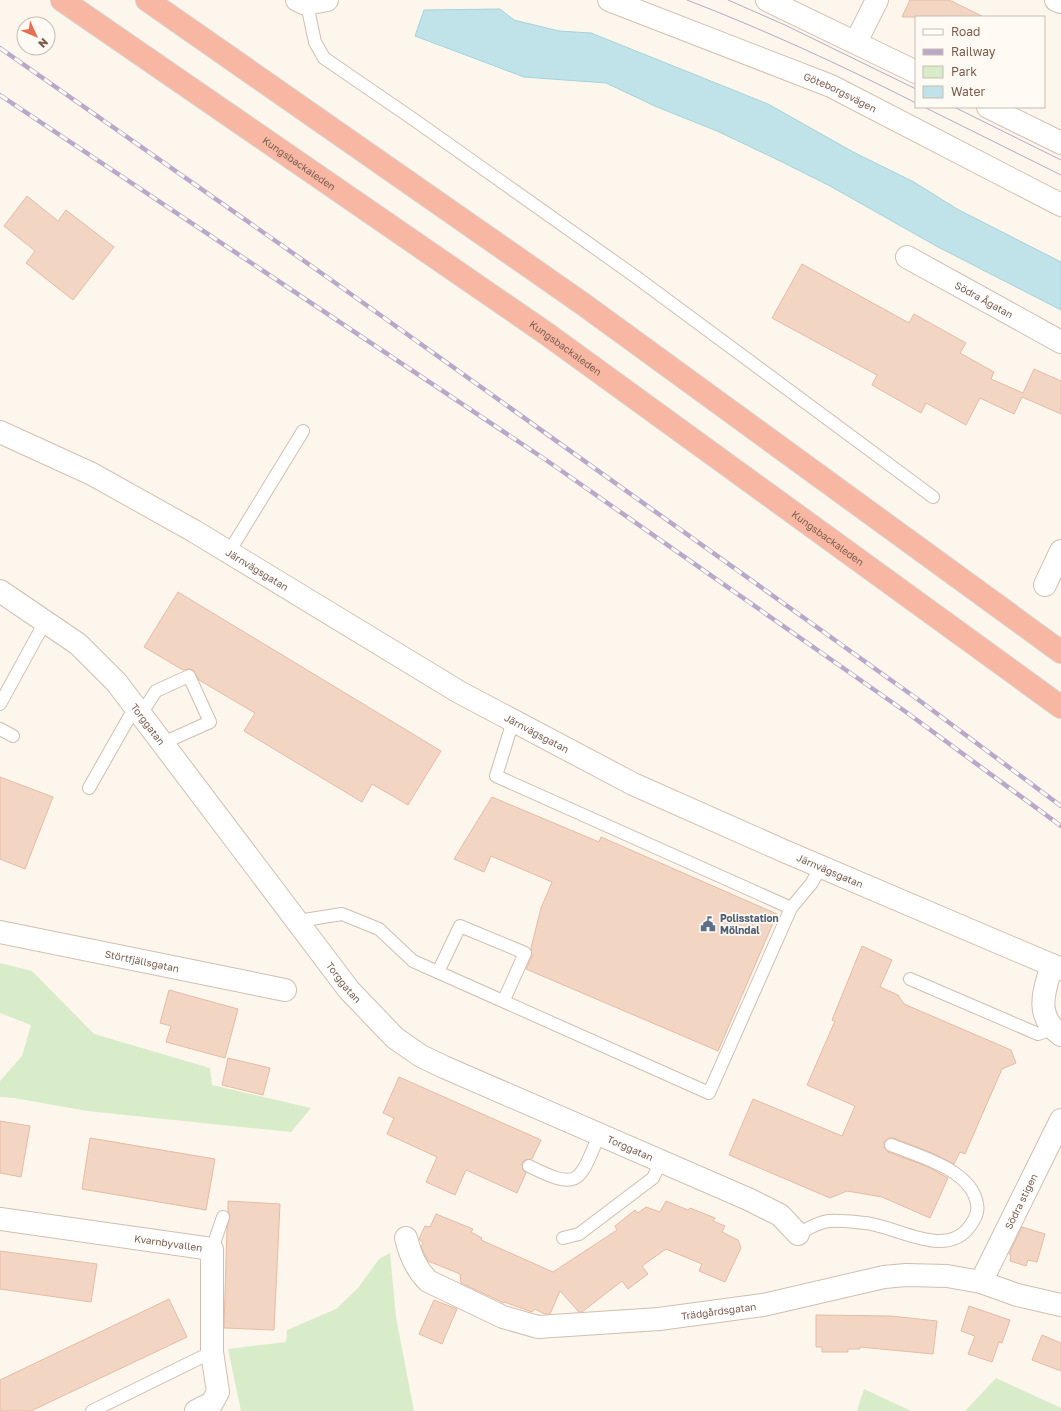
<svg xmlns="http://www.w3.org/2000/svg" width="1061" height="1411" font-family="'Golos Text',sans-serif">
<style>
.green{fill:#d8ecc9}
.water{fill:#bfe3e8;stroke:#a5d3da}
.building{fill:#f3d5c3;stroke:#e6bba3}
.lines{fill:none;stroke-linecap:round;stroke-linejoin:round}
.lane-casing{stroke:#d1beb0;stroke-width:14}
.street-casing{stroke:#d1beb0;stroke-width:24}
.secondary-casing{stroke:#d6c0b0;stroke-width:24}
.highway-casing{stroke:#dad1cd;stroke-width:24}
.lane{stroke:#fff;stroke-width:12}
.street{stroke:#fff;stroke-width:22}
.secondary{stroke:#fff;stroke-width:22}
.highway{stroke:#f7b7a3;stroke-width:22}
.tram{stroke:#b9a8c9;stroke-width:1}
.rail-casing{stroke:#b9a8c9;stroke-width:4.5}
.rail{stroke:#fffaf3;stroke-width:3;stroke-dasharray:9;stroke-linecap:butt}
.labels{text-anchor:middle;stroke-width:3.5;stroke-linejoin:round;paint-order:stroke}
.street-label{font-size:10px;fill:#7a5c4d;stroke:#fffaf3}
.service-label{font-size:10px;font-weight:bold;fill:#4e5e75;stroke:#fffaf3;text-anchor:start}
</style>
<rect width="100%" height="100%" fill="#fdf6ec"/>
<g class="green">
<path d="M0,963L32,971L94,1034L210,1068L212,1085L311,1108L291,1132L87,1111L14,1098L0,1097V1081L22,1056L31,1025L0,1013Z"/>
<path d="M390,1253L396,1317L414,1411H241L228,1349L286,1342L287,1330L336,1309L358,1288L379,1259Z"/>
<path d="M996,1378L1061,1408V1411H965Z"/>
<path d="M864,1389L911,1411H857Z"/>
</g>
<path class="water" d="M500,9L514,20L559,31L591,33L768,104L855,153L914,182L957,209L1061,262V310L938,247L830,186L776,159L717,131L657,107L606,83L524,77L415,36L424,10Z"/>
<g class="building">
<path d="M910,0H949L984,17H902Z"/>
<path d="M27,196L58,221L66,210L114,247L73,300L26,263L35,251L4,226Z"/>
<path d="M802,264L909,323L914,314L966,343L960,353L994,372L991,379L1023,393L1034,369L1061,381V414L1022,397L1014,414L980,398L966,425L926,403L921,413L872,385L877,375L772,318Z"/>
<path d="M178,592L441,751L408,805L372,784L362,802L244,731L255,713L199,680L193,670L189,669L183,670L144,647Z"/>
<path d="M0,777L53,797L25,869L0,859Z"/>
<path d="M492,797L599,842L601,837L777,914L718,1051L526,969L532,956L531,948L541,908L552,882L491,856L484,872L454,859Z"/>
<path d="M862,946L892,960L880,987L898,995L904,1004L1011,1050L1016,1063L1002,1069L965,1154L960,1152L954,1164L932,1153L894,1138H889L884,1142V1147L888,1152L926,1166L948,1178L930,1218L882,1197L847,1191L830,1198L729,1155L753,1099L842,1136L855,1106L807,1085L835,1021L832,1020Z"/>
<path d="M169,990L238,1009L225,1058L166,1042L171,1026L160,1023Z"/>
<path d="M228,1058L270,1068L263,1095L222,1085Z"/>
<path d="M399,1077L541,1140L532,1159L525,1160L522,1163L523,1170L526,1173L517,1193L466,1170L455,1195L426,1182L437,1157L387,1134L394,1118L383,1113Z"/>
<path d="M0,1121L30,1126L21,1177L0,1173Z"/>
<path d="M90,1138L215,1159L206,1210L82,1189Z"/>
<path d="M228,1201L280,1204L274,1330L224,1328L227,1229L230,1216L228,1211Z"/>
<path d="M666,1201L688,1210L690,1208L715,1218L713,1221L725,1226L722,1232L738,1240L741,1248L725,1282L699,1271L702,1264L666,1249L642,1266L648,1274L628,1289L622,1281L582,1312H579L560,1291L550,1314H545L535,1309L532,1312L504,1302V1303L461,1283L460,1274L428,1261L421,1247L423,1243L419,1239L425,1226L430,1227L436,1214L473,1229L471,1232L482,1238L481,1240L553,1272L617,1230L615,1226L635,1210L638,1213L646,1207L660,1212Z"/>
<path d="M1022,1227L1045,1234L1037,1262L1028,1260L1026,1266L1010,1261L1011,1255L1009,1254Z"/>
<path d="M0,1251L97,1264L91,1302L0,1289Z"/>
<path d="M169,1299L187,1337L31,1411H0V1380Z"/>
<path d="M434,1300L457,1309L442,1344L419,1334Z"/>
<path d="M969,1306L1010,1320L1002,1343L999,1342L992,1362L968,1354L975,1336L961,1331Z"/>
<path d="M816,1315L891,1316L937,1321L933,1354L860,1347V1349H848V1352H822V1347H816Z"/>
<path d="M1042,1335L1061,1343V1371L1032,1360Z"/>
</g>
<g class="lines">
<g class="lane-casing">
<g id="lane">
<path d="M306,0L315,42L324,58L413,119L636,277L933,497"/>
<path d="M229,552L303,431"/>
<path d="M0,704L46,620"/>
<path d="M141,714L156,691L189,676L210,722L163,743"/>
<path d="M513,721L496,776L791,908"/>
<path d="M0,729L13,736"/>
<path d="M89,788L135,707"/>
<path d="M298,921L342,914L379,929L413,961L709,1093L791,908L811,884L821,867"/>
<path d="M438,972L460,926L525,953L504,1000"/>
<path d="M910,979L1038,1034L1052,1029"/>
<path d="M529,1166C579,1191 579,1183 599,1135"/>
<path d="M798,1234C807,1229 818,1222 829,1221C840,1220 854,1222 865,1223C897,1226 946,1260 970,1226C975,1219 979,1212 977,1204C972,1170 919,1156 891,1145"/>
<path d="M563,1238L579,1234L653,1178L661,1161"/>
<path d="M212,1249L223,1217"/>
<path d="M92,1411L212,1352"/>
</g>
</g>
<g class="street-casing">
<g id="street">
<path d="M1056,0L1061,2"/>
<path d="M856,42L877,0"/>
<path id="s1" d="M907,257L1061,342"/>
<path d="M1045,585L1061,551"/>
<path id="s2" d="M0,591L78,644L117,683L349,990L395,1038L421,1056L444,1067L748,1199L780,1215L798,1234"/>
<path id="s3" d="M0,932L285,990"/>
<path d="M1052,965C1044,991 1034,1016 1061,1035"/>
<path id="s4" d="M0,1219L212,1249V1352L218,1392L212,1403L196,1411"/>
<path id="s5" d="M406,1238C410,1255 416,1269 428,1281L503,1317L538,1327L659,1319L763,1305L884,1277L906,1275L947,1276L981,1282L1017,1295L1061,1305"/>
<path id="s6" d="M981,1282L1061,1120"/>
</g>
</g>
<g class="secondary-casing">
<g id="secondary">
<path d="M297,0L306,4L327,0"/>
<path id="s7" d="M609,0L831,86L1061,205"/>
<path d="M767,0L916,72"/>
<path d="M988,107L1061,143"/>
<path id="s8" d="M0,432L92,474L194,531L459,692L633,784L784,851L1061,969"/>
</g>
</g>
<g class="highway-casing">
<g id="highway">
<path id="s9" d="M62,0L547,334L1061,707"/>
<path d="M147,0L583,304L1061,652"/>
</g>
</g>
<use href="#lane" class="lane"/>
<use href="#street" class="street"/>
<use href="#secondary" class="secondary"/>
<use href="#highway" class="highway"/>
<g class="tram">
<path d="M687,0C765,30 841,65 916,103"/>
<path d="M728,0L785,25L916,89"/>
<path d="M924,107L1061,175"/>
<path d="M954,107L1061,160"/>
</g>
<g class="rail-casing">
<g id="rail">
<path d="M0,48L327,277L916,698L1061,806"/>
<path d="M0,95L546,460L906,712L1061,826"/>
</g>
</g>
<use href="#rail" class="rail"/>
</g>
<defs>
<g id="civic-bare" transform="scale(1.2)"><path d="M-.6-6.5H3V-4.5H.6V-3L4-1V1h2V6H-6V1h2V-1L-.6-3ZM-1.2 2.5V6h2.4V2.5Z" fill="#5c6f8a" stroke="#fffaf3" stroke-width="2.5" paint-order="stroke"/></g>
</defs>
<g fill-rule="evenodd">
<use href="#civic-bare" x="708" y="924"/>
</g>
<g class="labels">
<g class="street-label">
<text dy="4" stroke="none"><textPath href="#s7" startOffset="249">Göteborgsvägen</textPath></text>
<text dy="4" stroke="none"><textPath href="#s9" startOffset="288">Kungsbackaleden</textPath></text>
<text dy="4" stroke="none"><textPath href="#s1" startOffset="88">Södra Ågatan</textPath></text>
<text dy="4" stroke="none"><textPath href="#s9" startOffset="612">Kungsbackaleden</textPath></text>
<text dy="4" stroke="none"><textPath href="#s9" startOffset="936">Kungsbackaleden</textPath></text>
<text dy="4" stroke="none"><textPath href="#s8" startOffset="292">Järnvägsgatan</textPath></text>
<text dy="4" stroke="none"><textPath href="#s2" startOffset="201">Torggatan</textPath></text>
<text dy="4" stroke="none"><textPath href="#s8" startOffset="616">Järnvägsgatan</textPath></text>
<text dy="4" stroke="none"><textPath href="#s8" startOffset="940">Järnvägsgatan</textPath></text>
<text dy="4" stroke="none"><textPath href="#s3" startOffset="145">Störtfjällsgatan</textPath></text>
<text dy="4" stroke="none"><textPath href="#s2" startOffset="525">Torggatan</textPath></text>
<text dy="4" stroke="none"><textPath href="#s2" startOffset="861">Torggatan</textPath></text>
<text dy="4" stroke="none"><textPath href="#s6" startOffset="90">Södra stigen</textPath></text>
<text dy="4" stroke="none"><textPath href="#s4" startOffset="170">Kvarnbyvallen</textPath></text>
<text dy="4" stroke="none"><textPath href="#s5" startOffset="350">Trädgårdsgatan</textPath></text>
</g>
<g class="service-label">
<text x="720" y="922">Polisstation<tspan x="720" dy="12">Mölndal</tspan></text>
</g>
</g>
<rect x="915" y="16" width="130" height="92" fill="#fffaf3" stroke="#cabbb1"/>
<rect x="923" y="29" width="20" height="6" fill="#ffffff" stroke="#cabbb1"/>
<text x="951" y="36" font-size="12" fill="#7a5c4d">Road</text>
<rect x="923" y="49" width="20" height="6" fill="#b9a8c9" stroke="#cabbb1"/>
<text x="951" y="56" font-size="12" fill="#7a5c4d">Railway</text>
<rect x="923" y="66" width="20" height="12" fill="#d8ecc9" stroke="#cabbb1"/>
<text x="951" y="76" font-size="12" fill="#7a5c4d">Park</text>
<rect x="923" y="86" width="20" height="12" fill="#bfe3e8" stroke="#cabbb1"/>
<text x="951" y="96" font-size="12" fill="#7a5c4d">Water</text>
<g transform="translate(36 36) rotate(134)"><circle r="19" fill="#fffaf3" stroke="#cabbb1"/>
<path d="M0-3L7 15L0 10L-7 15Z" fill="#e76f51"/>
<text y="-6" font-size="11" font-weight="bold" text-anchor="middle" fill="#7a5c4d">N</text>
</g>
</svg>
